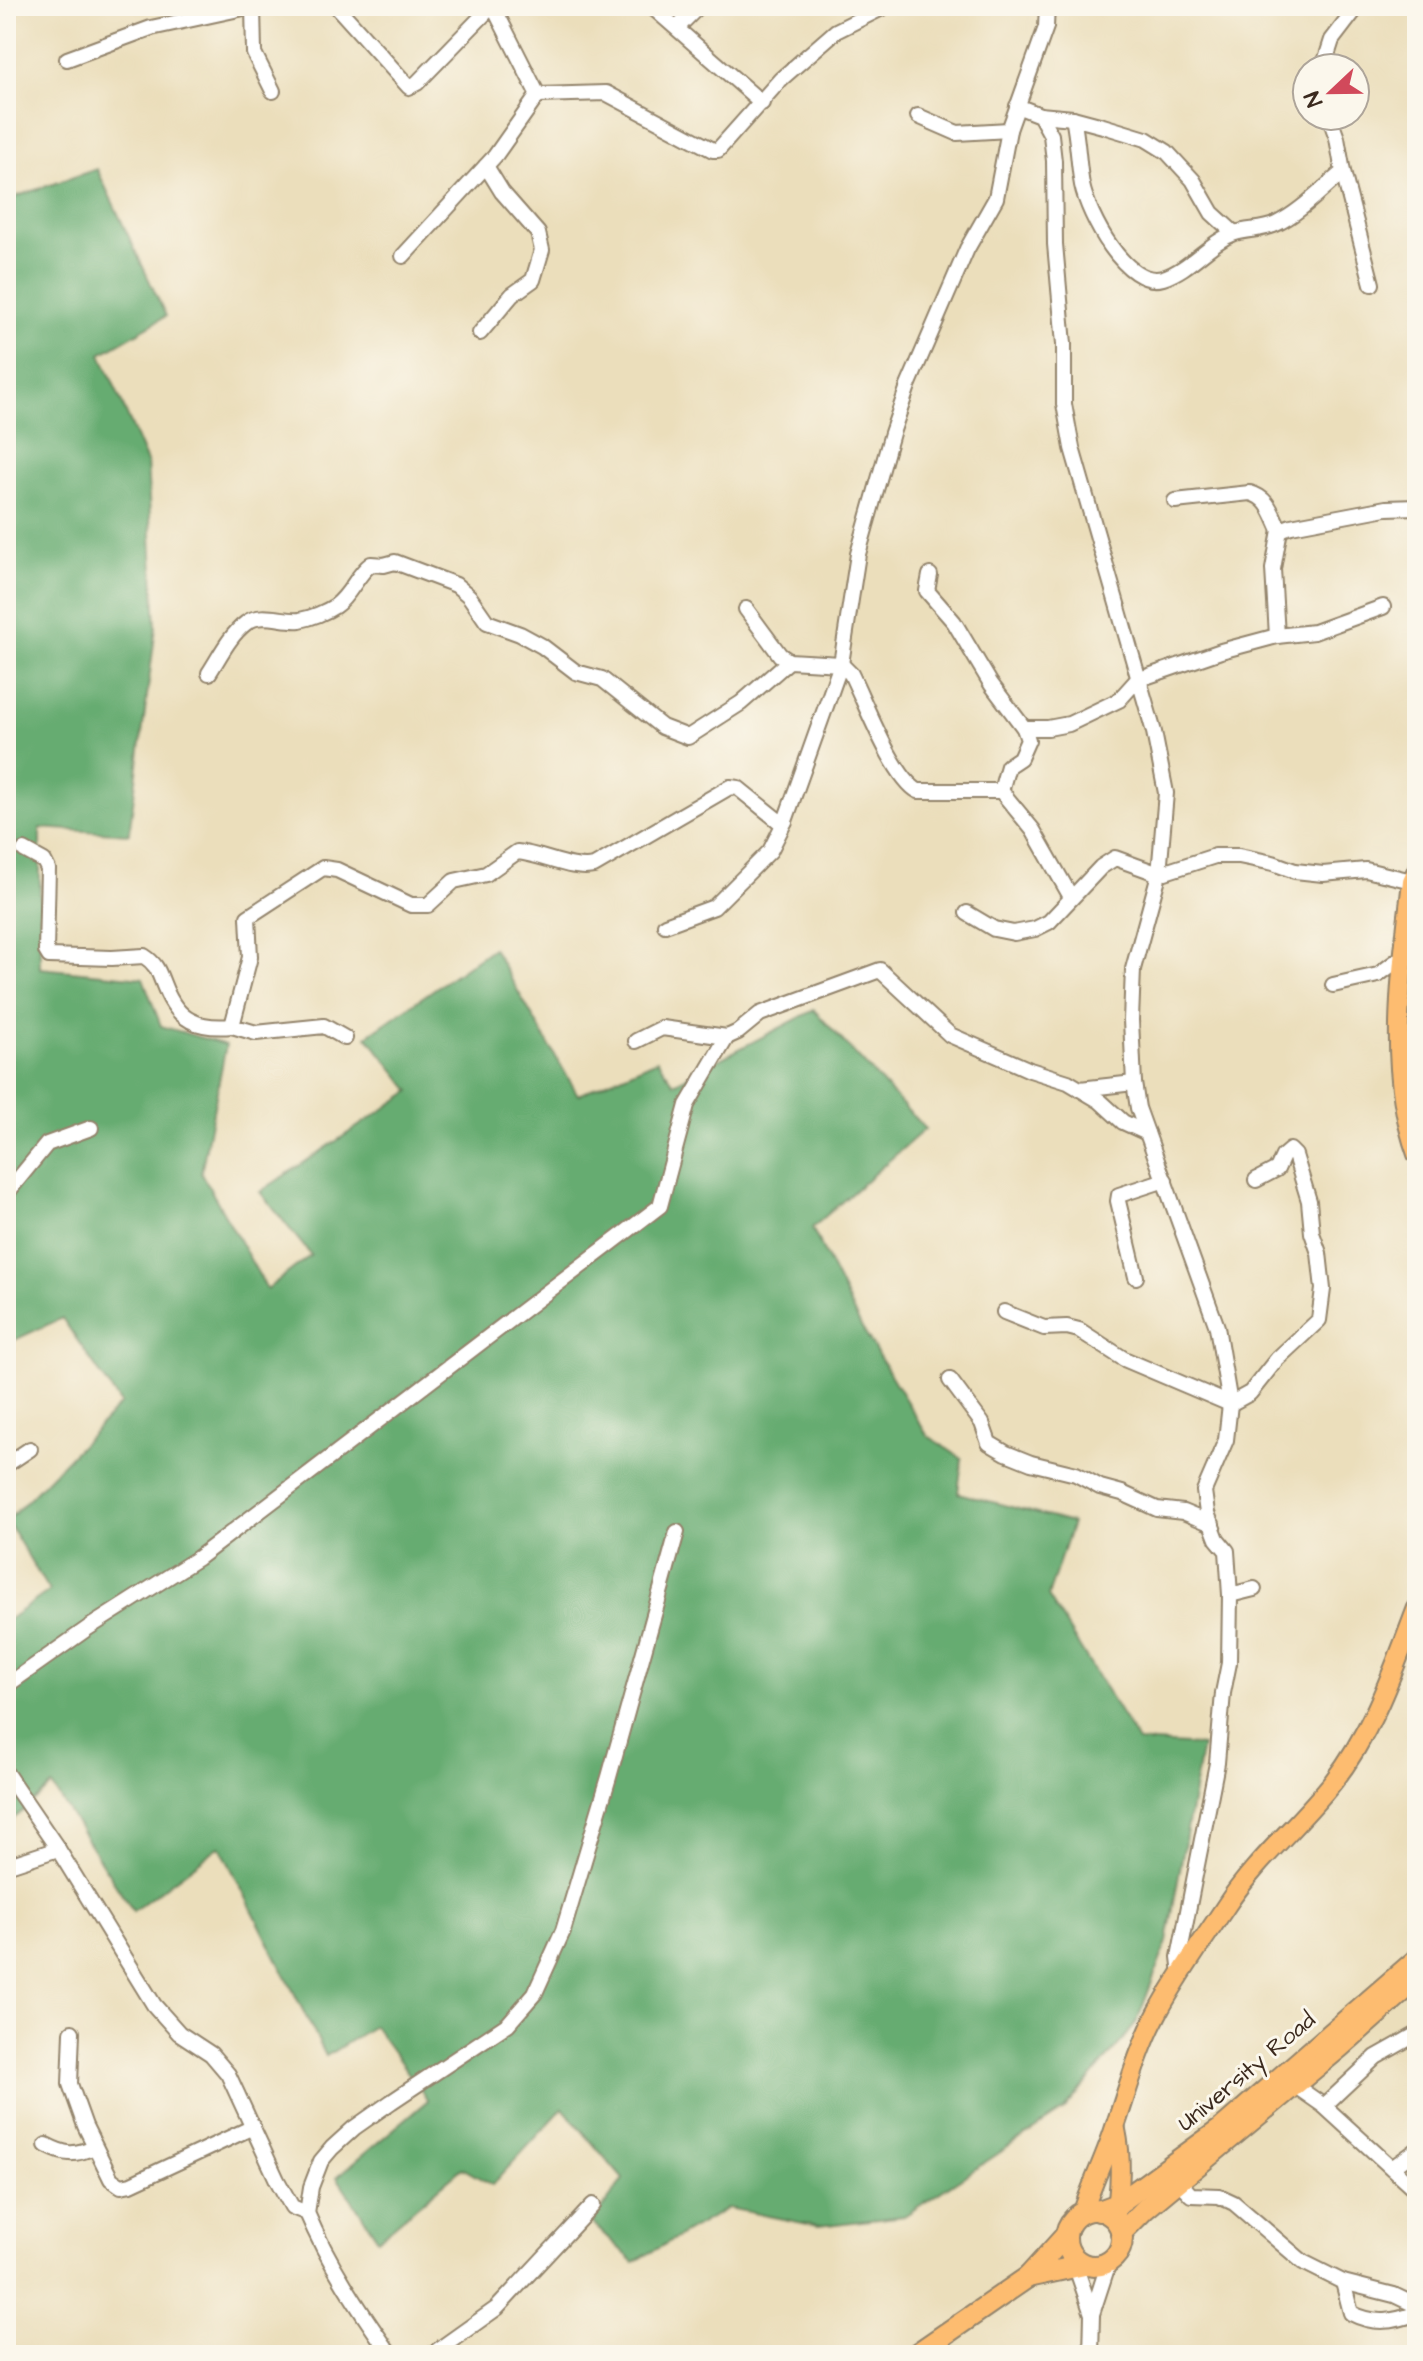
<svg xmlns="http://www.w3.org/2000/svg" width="1423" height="2361" font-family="'Architects Daughter',sans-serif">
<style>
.forest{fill:#66ac71;stroke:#506b48;stroke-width:2}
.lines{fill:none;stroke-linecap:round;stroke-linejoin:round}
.minor-casing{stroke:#93846c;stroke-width:18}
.major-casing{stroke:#93846c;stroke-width:22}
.highway-casing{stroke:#93846c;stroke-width:24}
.minor{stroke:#fff;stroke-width:14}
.major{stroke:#fdbc70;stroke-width:18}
.highway{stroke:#fdbc70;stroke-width:20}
.labels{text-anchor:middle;stroke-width:6;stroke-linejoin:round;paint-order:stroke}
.street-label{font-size:24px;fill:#3b2a1e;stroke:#fbf7ec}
</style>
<rect width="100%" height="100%" fill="#fbf7ec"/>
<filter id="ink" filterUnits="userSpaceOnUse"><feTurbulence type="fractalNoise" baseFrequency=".0125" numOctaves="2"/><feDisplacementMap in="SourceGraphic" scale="16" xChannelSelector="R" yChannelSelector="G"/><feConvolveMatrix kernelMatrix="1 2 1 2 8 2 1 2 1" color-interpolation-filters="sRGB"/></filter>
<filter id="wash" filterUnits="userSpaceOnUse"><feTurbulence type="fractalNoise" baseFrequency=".006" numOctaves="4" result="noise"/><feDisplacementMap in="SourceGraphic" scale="32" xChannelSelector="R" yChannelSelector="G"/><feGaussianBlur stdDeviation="1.8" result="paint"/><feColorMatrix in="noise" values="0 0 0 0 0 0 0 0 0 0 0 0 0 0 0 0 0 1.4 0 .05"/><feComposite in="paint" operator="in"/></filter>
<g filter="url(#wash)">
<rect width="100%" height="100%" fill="#ebdebb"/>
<path class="forest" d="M97,169L166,316L101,354L147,462L156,627L129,834L40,828V968L143,978L161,1026L226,1045L201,1173L267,1289L311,1255L260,1192L411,1091L367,1036L493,948L578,1095L657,1060L674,1083L814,1010L925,1129L812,1228L860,1325L927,1435L962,1459L958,1493L1072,1523L1048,1596L1138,1742L1202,1746L1167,1942L1136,2024L1064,2110L904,2216L818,2226L728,2208L634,2262L592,2223L623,2179L563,2108L492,2185L462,2168L378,2239L337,2177L428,2100L374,2026L326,2056L220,1846L133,1911L52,1786L6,1825V1621L49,1591L7,1521L121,1404L62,1318L6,1344V200Z"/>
</g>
<g filter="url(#ink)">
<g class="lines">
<g class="minor-casing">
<g id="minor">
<path d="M253,6L254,53L273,91"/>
<path d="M651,6L762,103"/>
<path d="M337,7L409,87L417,83L492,6"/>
<path d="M678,27L699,6"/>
<path d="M67,59L151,28L253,6"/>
<path d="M1323,68L1332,40L1358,6"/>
<path d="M538,95L606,93L713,150H718L781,79L836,31L886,6"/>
<path d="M1017,106L1040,115L1051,135L1054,161L1055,244L1064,344V404L1072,448L1154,732L1166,793L1159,874L1133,969L1131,1020L1134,1083L1138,1108L1217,1327L1230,1404L1226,1440L1204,1491L1207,1513L1217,1539L1227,1551L1230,1595L1229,1663L1223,1693L1217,1763L1179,1957L1181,1974"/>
<path d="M1040,115L1073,118L1103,126L1146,139L1167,152L1193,180L1212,213L1234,233"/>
<path d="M918,116L957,133L1009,130"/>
<path d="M1073,118C1078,140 1078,163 1082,185C1088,214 1126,289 1163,278C1191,269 1209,242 1235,233C1248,229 1263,230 1276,224C1301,212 1322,189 1343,172L1337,138L1329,116"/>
<path d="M1343,172L1372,284"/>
<path d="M403,256L495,156L538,95L493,6"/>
<path d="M480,333L512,295L533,280L542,250L538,233L502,192L486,166"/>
<path d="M1175,501L1250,493C1269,498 1272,514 1280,530"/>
<path d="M930,575L927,591L954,622L991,684L1024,728H1048L1069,724L1119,700L1137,680L1221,651L1277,636L1314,632L1383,607"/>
<path d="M746,609L780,655L789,661L841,664L851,674C865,702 893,777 918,791H1001L1033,830L1071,897"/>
<path d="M1277,636L1273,569L1280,530L1291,526L1386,508L1417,507"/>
<path d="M209,673C220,656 230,635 246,623C261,611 283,622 300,620C311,618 326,612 335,606C351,595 356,575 371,564L384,565L395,562L456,585L469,596L487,622L520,634L542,646L576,672L602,679L662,727L688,737L741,703L789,661"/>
<path d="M1001,791L1008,766L1020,758L1028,740L1024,728"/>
<path d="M24,850L44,861L48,869L46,951L49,956L112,958L144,956C158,965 159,974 165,988C178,1021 198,1029 232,1026"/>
<path d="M967,913L994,929L1014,933L1035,929L1049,922L1101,867L1115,858L1159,874L1215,856H1239L1273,863L1295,871L1323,874L1366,870L1412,881"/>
<path d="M665,925L714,907L770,851L785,821"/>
<path d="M1333,985L1378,975L1402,957"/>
<path d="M345,1038L324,1026L256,1033L232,1026L250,957L248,917L323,868L337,870L411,905H428L454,881L486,874L517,852C542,854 572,871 594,866L730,787L738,788L780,822L785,821L841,664L858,554L892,433L908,386L967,249L996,198L1009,130L1046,27L1047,6"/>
<path d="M636,1041L662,1028L727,1037L738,1032L760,1014L880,970L950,1035L1030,1070L1068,1082L1100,1101L1123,1122L1147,1133"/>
<path d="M1401,1056L1417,1057"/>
<path d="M1080,1089L1134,1083"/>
<path d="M6,1194L47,1144L91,1128"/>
<path d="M1136,1277L1118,1201L1119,1195L1165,1180"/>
<path d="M1004,1312L1044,1328L1067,1327L1079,1330L1124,1359L1230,1404L1250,1393L1277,1359L1319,1320L1323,1289L1319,1253L1312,1233L1309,1201L1295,1155L1290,1150L1283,1156L1277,1169L1256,1180"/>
<path d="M950,1380L982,1423L989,1443L1006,1453L1031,1463L1076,1474L1100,1487L1122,1493L1157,1509L1183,1512L1212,1524"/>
<path d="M6,1465L30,1449"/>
<path d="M1230,1595L1254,1589"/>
<path d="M6,1686L88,1628L198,1558L660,1206L687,1105L727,1037"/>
<path d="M6,1773L58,1849L154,2005L179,2033L211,2054L228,2074L277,2180L292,2207L307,2213C328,2263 360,2311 391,2355"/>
<path d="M6,1866L58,1849"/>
<path d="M72,2032L70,2084L85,2126L111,2179L121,2186L131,2184L253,2127"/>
<path d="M1294,2085L1324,2106L1417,2191"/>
<path d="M1324,2106L1376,2057L1417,2034"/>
<path d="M46,2145C65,2155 74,2156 94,2147"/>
<path d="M1392,2168L1417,2150"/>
<path d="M1180,2183L1191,2195L1219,2196L1234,2203L1303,2262L1343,2282L1394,2295L1417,2306"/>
<path d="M307,2213L311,2187L321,2161L332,2148L354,2128L391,2102L508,2024L535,1993L563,1931L609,1777L677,1532"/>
<path d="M1072,2256L1092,2314"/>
<path d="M1343,2282L1351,2313C1374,2325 1394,2322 1417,2313"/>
<path d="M431,2355L497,2308L593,2205"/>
<path d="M1091,2355L1092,2314L1109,2262"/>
</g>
</g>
<g class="major-casing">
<g id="major">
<path d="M1417,870L1412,881C1402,970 1386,1068 1417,1154"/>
<path d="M1083,2212C1092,2183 1106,2156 1115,2127C1128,2089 1138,2050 1157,2014C1177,1976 1203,1941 1226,1906C1256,1860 1299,1825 1333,1782C1373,1731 1394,1668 1417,1608"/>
<path d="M1115,2220C1120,2192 1122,2158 1116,2130"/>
</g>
</g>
<g class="highway-casing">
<g id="highway">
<circle cx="1094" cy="2238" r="28"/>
<path d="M1099,2211L1118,2204L1221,2129L1417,1959"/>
<path d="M1121,2233L1145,2209L1340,2047L1417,1979"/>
<path d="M1028,2277L1084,2265"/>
<path d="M915,2355L1028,2277L1066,2235"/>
</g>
</g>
<use href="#minor" class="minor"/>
<use href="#major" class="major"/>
<use href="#highway" class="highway"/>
</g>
</g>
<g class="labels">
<g class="street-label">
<text transform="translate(1246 2071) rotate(-40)" y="8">University Road</text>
</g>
</g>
<rect width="1423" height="2361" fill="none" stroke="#fbf7ec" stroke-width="32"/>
<g transform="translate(1331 92) rotate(248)"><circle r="38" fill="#fbf7ec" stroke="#aea59a" stroke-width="2"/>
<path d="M0-6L14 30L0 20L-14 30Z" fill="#d1495b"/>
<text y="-12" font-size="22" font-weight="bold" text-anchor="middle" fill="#3b2a1e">N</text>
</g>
</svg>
